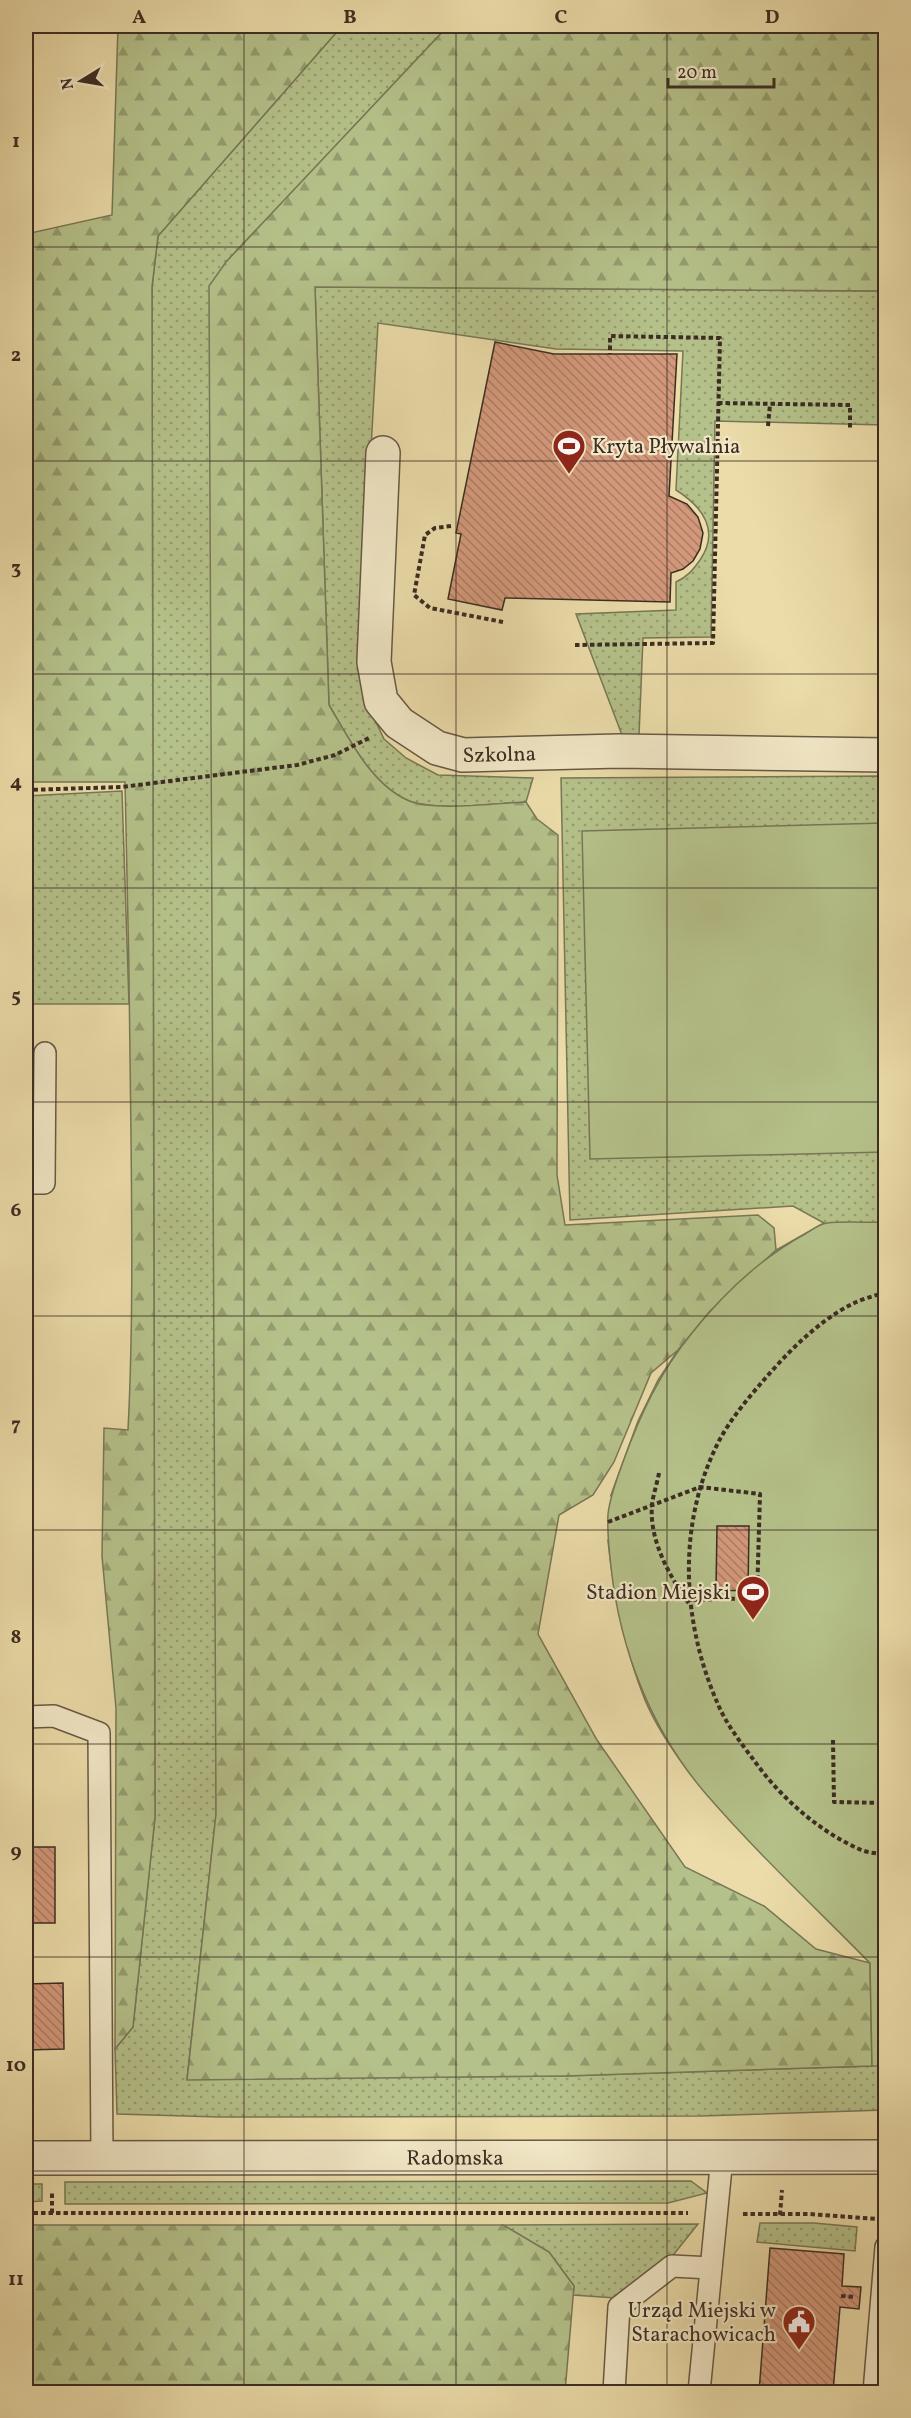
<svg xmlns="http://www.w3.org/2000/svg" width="911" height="2418" font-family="Vollkorn,serif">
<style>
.grass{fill:url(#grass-dots);stroke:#787756;stroke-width:1.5}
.forest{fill:url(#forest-firs);stroke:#787756;stroke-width:1.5}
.pitch{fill:#b5c18a;stroke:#787756;stroke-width:1.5}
.building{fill:url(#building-back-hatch);stroke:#3b2d23;stroke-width:1.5}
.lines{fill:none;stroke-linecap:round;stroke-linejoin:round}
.service-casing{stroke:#675944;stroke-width:24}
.minor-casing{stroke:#675944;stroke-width:36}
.tertiary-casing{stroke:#675944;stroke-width:36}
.path{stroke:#3b2d23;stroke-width:4;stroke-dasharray:4.5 3;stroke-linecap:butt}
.service{stroke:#f2e8c7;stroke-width:21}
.minor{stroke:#f2e8c7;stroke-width:33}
.tertiary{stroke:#f2e8c7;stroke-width:33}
.grid{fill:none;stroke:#3b2d23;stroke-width:1.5;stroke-opacity:0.55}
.labels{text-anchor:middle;stroke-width:4.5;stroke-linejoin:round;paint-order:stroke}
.poi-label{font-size:21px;fill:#3b2d23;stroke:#f2e8c7;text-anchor:end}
.street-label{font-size:21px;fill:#3b2d23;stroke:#f2e8c7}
.neatline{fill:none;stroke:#3b2d23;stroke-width:2}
.grid-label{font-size:20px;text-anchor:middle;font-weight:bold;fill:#3b2d23}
</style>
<defs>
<pattern id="grass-dots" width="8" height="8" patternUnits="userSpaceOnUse" patternTransform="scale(1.5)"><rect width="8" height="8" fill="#b5c18a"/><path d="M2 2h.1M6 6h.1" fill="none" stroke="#949d70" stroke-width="1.8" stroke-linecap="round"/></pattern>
<pattern id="forest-firs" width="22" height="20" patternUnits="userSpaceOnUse" patternTransform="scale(1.5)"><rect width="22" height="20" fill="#b5c18a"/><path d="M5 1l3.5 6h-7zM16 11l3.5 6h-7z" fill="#949d70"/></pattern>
<pattern id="building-back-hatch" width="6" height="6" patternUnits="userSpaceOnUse" patternTransform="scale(1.5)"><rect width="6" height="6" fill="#d3987a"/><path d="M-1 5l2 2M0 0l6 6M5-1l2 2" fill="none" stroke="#ac7c64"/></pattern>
</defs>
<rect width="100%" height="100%" fill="#ebdca9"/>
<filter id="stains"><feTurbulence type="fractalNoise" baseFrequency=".00333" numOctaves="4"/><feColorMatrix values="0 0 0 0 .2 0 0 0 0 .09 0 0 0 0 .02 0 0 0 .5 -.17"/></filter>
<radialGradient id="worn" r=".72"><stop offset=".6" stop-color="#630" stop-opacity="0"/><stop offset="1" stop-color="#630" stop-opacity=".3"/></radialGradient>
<g class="grass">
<path d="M342,26H448L226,262L216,1814L187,2079L565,2076L872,2066L870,1963C828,1921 786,1879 745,1835C708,1796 666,1750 645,1700C624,1648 614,1596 608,1541L885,1868V2110L701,2116L219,2117L117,2114L115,2049L133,2027L155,1817L152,287L158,236Z"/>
<path d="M315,287L885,291V425L715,421L711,637L643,638L639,735H622L576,614L676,610V582C687,577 693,570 700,560C720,531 703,507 676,490L683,351L556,349L378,323L359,665L368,705L384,739L406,758L438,775L533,778L526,802C496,803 433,812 407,800C371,784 348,737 329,705Z"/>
<path d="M885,776V1283L611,1495L638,1421L658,1380L678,1350L710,1311L776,1250L824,1223L793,1206L570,1220L561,778Z"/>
<path d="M122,791L129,1004H26V796Z"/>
<path d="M691,2181L707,2193L668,2203L65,2204V2182Z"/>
<path d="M26,2184H42V2201L26,2202Z"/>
<path d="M760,2223H814L857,2227L855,2251L757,2242Z"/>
<path d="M698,2224L670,2259L616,2298L573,2295L574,2286L549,2252L503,2225Z"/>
</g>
<g class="forest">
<path d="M118,26H342L158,236L152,287L155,1817L133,2027L115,2049L116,1708L102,1556L104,1428L128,1430C133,1332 132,1233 131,1135C130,1017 128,900 125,782H26V234L112,215Z"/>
<path d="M448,26H885V291L315,287L329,705C348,737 371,784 407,800C433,812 496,803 526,802L537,819L558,835L557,1175L565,1225L758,1215L774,1228L776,1250L710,1311L678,1350L651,1373L614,1462L593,1495L559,1515L538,1634L597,1740L685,1867L764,1906L816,1949L870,1963L872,2066L565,2076L187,2080L216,1814L209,286L226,262Z"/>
<path d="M26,2225H503L549,2252L574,2286L565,2392H26Z"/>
</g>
<g class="pitch">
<path d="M885,823V1152L590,1159L582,831Z"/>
<path d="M885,1222V2066H872L870,1963C815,1907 757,1853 706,1794C651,1730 620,1650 611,1567C609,1550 607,1531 608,1514C610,1496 617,1479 623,1462C640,1415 660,1372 692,1333C723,1294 761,1258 805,1234C812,1230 819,1224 827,1223C846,1221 866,1223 885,1222Z"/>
</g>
<g class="building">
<path d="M495,342L554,354H677L669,496L687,504L698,517L703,533L700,549L693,561L683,569L671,573L670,602L505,598L502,610L448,599L461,534L456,533Z"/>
<path d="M717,1526H749L748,1591L716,1590Z"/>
<rect x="26" y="1847" width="29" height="76"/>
<path d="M63,1983L64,2049L26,2050V1984Z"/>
<path d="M770,2248L844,2254L842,2286L861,2287L859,2309L840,2307L833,2392H759Z"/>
</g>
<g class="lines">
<g class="service-casing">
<g id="service">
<path d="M26,1183H44L45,1053"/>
<path d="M26,1717L54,1716L99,1733L102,2157"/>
<path d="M614,2392L619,2307L672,2266L711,2268"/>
<path d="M699,2392L722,2157"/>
<path d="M874,2392L886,2247"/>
</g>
</g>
<g class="minor-casing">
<g id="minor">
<path id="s1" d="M383,453L374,662L381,701L399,723L437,748L463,755L619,751L886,755"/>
</g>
</g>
<g class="tertiary-casing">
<g id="tertiary">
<path id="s2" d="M26,2158L886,2157"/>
</g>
</g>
<g class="path">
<path d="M718,403L850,405V429"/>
<path d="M768,426L770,404"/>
<path d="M451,526L435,528L425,535L414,595L430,608L503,622"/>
<path d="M575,645L713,643L720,338L610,336V354"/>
<path d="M26,790L122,787L297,765L335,755L369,738"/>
<path d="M886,1292C874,1296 862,1299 852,1304C817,1322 788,1352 763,1381C748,1398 731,1419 720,1439C677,1521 681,1619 717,1702C725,1722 740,1742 753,1759C780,1797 817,1830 859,1849C867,1853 877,1853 886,1855"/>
<path d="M659,1473C657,1484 653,1495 652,1505C649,1541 670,1577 690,1605"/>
<path d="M608,1522L700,1487L760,1494L757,1598L690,1600"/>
<path d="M833,1740L834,1802L886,1803"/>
<path d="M26,2213H688"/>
<path d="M52,2213V2192"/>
<path d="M743,2214H809L877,2219"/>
<path d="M780,2215L782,2190"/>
<path d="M841,2296L855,2297"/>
</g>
<use href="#service" class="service"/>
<use href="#minor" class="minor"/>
<use href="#tertiary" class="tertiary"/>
</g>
<path class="grid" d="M244,26V2392M456,26V2392M667,26V2392M26,247H886M26,461H886M26,674H886M26,888H886M26,1102H886M26,1316H886M26,1530H886M26,1744H886M26,1957H886M26,2171H886"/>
<defs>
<g id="stadium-pin" transform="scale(1.725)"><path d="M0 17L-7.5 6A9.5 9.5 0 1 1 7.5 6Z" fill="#8f2418" stroke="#f2e8c7"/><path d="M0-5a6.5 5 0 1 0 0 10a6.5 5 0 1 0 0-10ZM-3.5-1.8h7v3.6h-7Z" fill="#fff"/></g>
<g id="civic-pin" transform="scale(1.725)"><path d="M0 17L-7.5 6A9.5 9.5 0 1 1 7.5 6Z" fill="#8f2418" stroke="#f2e8c7"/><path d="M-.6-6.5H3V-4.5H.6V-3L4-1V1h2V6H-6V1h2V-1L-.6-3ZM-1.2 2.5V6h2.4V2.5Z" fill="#fff"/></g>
</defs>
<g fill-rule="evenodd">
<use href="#stadium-pin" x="569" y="446"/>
<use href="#stadium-pin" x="753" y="1592"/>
<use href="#civic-pin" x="799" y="2322"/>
</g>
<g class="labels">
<g class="poi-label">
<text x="592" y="453" text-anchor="start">Kryta Pływalnia</text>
<text x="730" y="1599">Stadion Miejski</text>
<text x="776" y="2317">Urząd Miejski w<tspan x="776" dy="24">Starachowicach</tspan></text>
</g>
<g class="street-label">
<text dy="7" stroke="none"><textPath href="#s1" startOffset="386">Szkolna</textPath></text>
<text dy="7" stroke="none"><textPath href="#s2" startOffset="429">Radomska</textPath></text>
</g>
</g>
<rect width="911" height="2418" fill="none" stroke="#ebdca9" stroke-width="66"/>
<g transform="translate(81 81) rotate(259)" stroke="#f2e8c7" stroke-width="4.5" paint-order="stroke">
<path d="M0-4.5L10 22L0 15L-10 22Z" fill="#3b2d23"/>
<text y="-9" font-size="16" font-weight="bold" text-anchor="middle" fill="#3b2d23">N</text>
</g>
<path d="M668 78v9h106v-9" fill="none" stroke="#3b2d23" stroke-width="3"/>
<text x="677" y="78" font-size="18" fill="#3b2d23" stroke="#f2e8c7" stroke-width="4.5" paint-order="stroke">20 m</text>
<rect x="33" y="33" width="845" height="2352" class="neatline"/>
<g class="grid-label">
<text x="139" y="23">A</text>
<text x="350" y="23">B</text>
<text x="561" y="23">C</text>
<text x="772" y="23">D</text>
<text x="16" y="147">1</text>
<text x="16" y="361">2</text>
<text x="16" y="574">3</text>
<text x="16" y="788">4</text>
<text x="16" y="1002">5</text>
<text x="16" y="1216">6</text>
<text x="16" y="1430">7</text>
<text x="16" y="1643">8</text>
<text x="16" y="1857">9</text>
<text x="16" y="2071">10</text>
<text x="16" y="2285">11</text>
</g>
<rect width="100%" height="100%" filter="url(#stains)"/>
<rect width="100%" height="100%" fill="url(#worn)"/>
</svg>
